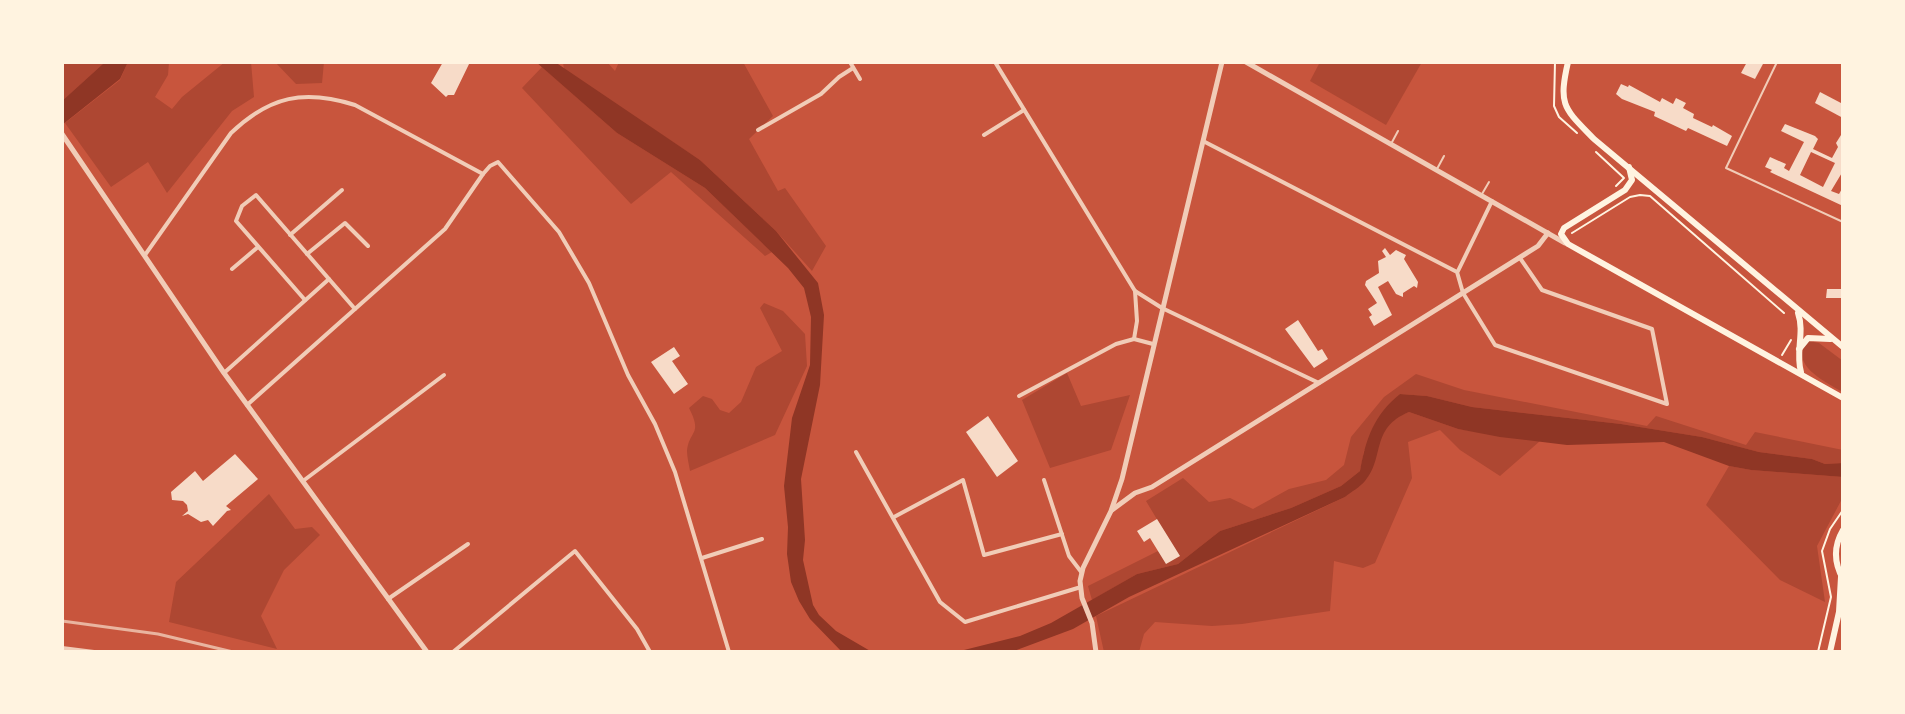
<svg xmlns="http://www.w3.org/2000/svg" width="1905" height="714" font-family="'Public Sans',sans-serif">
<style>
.green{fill:#ae4732}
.water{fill:#8f3625}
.building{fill:#f7dbc8;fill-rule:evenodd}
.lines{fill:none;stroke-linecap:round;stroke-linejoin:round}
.path{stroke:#fff3e0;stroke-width:2}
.service{stroke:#f1ccb7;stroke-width:2}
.minor{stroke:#f1ccb7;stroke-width:4}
.tertiary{stroke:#f1ccb7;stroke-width:5}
.secondary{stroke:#fff3e0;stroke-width:6}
.rail{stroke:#e9b49f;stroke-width:3}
</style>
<rect width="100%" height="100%" fill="#c8553d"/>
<g class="green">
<path d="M62,62H105L62,101Z"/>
<path d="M128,62H169L168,75L155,97L172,109L182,97L225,62H251L254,97L232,111L167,193L148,162L111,187L65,123L120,80Z"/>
<path d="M275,62H324L322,83L296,84Z"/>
<path d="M563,62H607L615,71L619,62H743L773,116L749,139L778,191L785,188L826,246L812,271L776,231L700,160L564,70Z"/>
<path d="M1320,62H1422L1386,125L1310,81Z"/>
<path d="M542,67L617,133L705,188L772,252L765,256L671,172L631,204L522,88Z"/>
<path d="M764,303L783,311L805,334L807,366L775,435L690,471C689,465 687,457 687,451C689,430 703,435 689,408L703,396L712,399L720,410L729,413L741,402L756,367L782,351L760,308Z"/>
<path d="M1809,341L1819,343L1843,361V392C1827,383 1786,363 1809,341Z"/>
<path d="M1067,373L1081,406L1130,395L1111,450L1050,468L1022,400Z"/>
<path d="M1416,374L1464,390L1647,426L1656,416L1746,445L1755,432L1843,450V463L1825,464L1812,459L1759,452L1702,437L1621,424L1472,407L1427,396L1400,394L1364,451L1360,471L1341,486L1291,508L1220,531L1178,564L1137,574L1092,600L1088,586L1158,551L1179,556L1146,501L1183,478L1209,502L1230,498L1253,509L1289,489L1326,480L1344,465L1351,437L1384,397Z"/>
<path d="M1409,412L1458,429L1540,441L1500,476L1460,450L1440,430L1408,442L1412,478L1375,563L1363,568L1334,561L1330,611L1242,624L1212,626L1155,622L1144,634L1139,652H1104L1096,616L1345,497L1388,425L1398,416Z"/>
<path d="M1729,466L1751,470L1843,477V497L1817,546L1825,602L1780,580L1706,505Z"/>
<path d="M269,494L295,529L312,527L320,535L284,570L261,616L277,649L169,622L176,582Z"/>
</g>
<g class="water">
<path d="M105,62H128L120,79L62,125V101Z"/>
<path d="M536,62H555L700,160L776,231L818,283L824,315L820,385L801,479L805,540L803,560L813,605L819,615L836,631L872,652H842L810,619L799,601L791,582L787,554L788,527L784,486L792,418L810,365L811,317L804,288L788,268L705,188L617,133Z"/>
<path d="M1400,394L1427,396L1472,407L1621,424L1702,437L1759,452L1812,459L1825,464L1843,463V477L1751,470L1729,466L1664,442L1567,445L1500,437L1458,429L1409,412C1370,428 1385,458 1365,481C1360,487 1351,492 1345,497L1129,597L1073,629L1011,652H956L1020,636L1051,623L1137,574L1178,564L1220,531L1291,508L1341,486L1360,471C1366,438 1374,415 1400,394Z"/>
</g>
<g class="building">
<path d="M443,62H470L454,95H448L446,97L431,83Z"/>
<path d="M1747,62H1764L1755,79L1741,73Z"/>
<path d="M1621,84L1628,87L1629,85L1660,102L1662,98L1673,104L1676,98L1686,103L1683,108L1694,114L1693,118L1712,127L1713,125L1732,136L1727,146L1688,128L1686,131L1654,116L1655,112L1622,99L1616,94Z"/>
<path d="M1820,92L1841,103L1843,118L1815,103Z"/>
<path d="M1785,124L1815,136L1818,139L1813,149L1832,158L1838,147L1836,143L1841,135L1843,136V171L1831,191L1839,194L1843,187V206L1770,172L1772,170L1765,167L1770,157L1786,164L1784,168L1789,171L1804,142L1781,131ZM1811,152L1835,163L1823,187L1800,175Z"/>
<path d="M1385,248L1390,255L1396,250L1406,255L1404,259L1418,282L1417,288L1414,286L1403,293V297L1396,294L1388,281L1378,287L1392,315L1374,326L1369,317L1372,315L1368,309L1377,303L1365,285L1366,281L1379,273L1378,261L1386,257L1382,251Z"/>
<path d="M1827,289H1843V298H1826Z"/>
<path d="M1298,320L1318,351L1322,349L1328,359L1314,368L1285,329Z"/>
<path d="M674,347L680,356L672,361L688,384L674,394L651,362Z"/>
<path d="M988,416L1018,461L997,477L966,432Z"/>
<path d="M235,454L258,479L226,506L231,510L227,511L213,526L208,520L201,522L188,514L182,516L188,511L187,505L183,501L172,500L171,492L195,471L203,481Z"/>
<path d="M1157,519L1180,556L1166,564L1150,538L1144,542L1137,531Z"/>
</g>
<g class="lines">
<g class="path">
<path d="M1555,62L1554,106L1559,117L1577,133"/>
<path d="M1596,152L1624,178L1616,186"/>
<path d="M1572,233L1630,197L1640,195L1650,196L1784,313"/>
<path d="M1782,355L1791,340"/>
<path d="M1818,652L1831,597L1822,551L1830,529L1843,510"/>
</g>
<g class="service">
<path d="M1777,62L1726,168L1843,222"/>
<path d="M1391,144L1398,131"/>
<path d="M1437,169L1444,156"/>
<path d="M1482,194L1489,182"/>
</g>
<g class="minor">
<path d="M850,62L860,79"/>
<path d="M995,62L1135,291L1162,308L1319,383"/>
<path d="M758,130L821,94L839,77L853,68"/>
<path d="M984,135L1024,110"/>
<path d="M1203,141L1457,272L1463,293L1495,345L1667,404L1652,329L1542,290L1520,258"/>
<path d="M290,235L342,190"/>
<path d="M307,254L345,223L368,246"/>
<path d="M145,255L231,133C270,96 304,89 355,105L483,174"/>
<path d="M232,269L258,247"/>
<path d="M1458,271L1492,201"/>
<path d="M1135,291L1137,321L1134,339L1153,344"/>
<path d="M305,300L236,221L242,206L256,195L355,309"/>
<path d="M224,373L329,279"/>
<path d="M1019,396L1116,344L1134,339"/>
<path d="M247,405L445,229L483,174L490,166L498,162L559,232L589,283L628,375L655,424L675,472L729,652"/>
<path d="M856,452L940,602L965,622L1081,587"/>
<path d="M1044,480L1069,556L1082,573"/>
<path d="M303,481L444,375"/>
<path d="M894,517L963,480L984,555L1062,534"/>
<path d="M702,558L762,539"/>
<path d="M388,599L468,544"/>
<path d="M62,648L94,652"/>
<path d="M453,652L575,551L637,629L650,652"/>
</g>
<g class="tertiary">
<path d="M1246,62L1565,243"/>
<path d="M62,134L224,373L427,652"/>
<path d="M1112,510L1135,493L1152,487L1538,246L1548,233"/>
<path d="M1096,652L1092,623L1082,598L1080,581L1083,568L1111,511L1122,479L1222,62"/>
</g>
<g class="secondary">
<path d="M1568,62C1558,106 1564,108 1594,139L1843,347"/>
<path d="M1629,167L1632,180L1625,190L1564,228L1561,234L1568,244L1843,398"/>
<path d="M1798,313C1805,333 1795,352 1801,372"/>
<path d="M1799,349L1808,338L1830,339"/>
<path d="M1843,579C1834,563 1833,547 1843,530"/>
<path d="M1830,652L1839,612L1841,577"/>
</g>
<path class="rail" d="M62,621L158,634L233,652"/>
</g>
<rect width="1905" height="714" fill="none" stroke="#fff3e0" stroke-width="128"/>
</svg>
